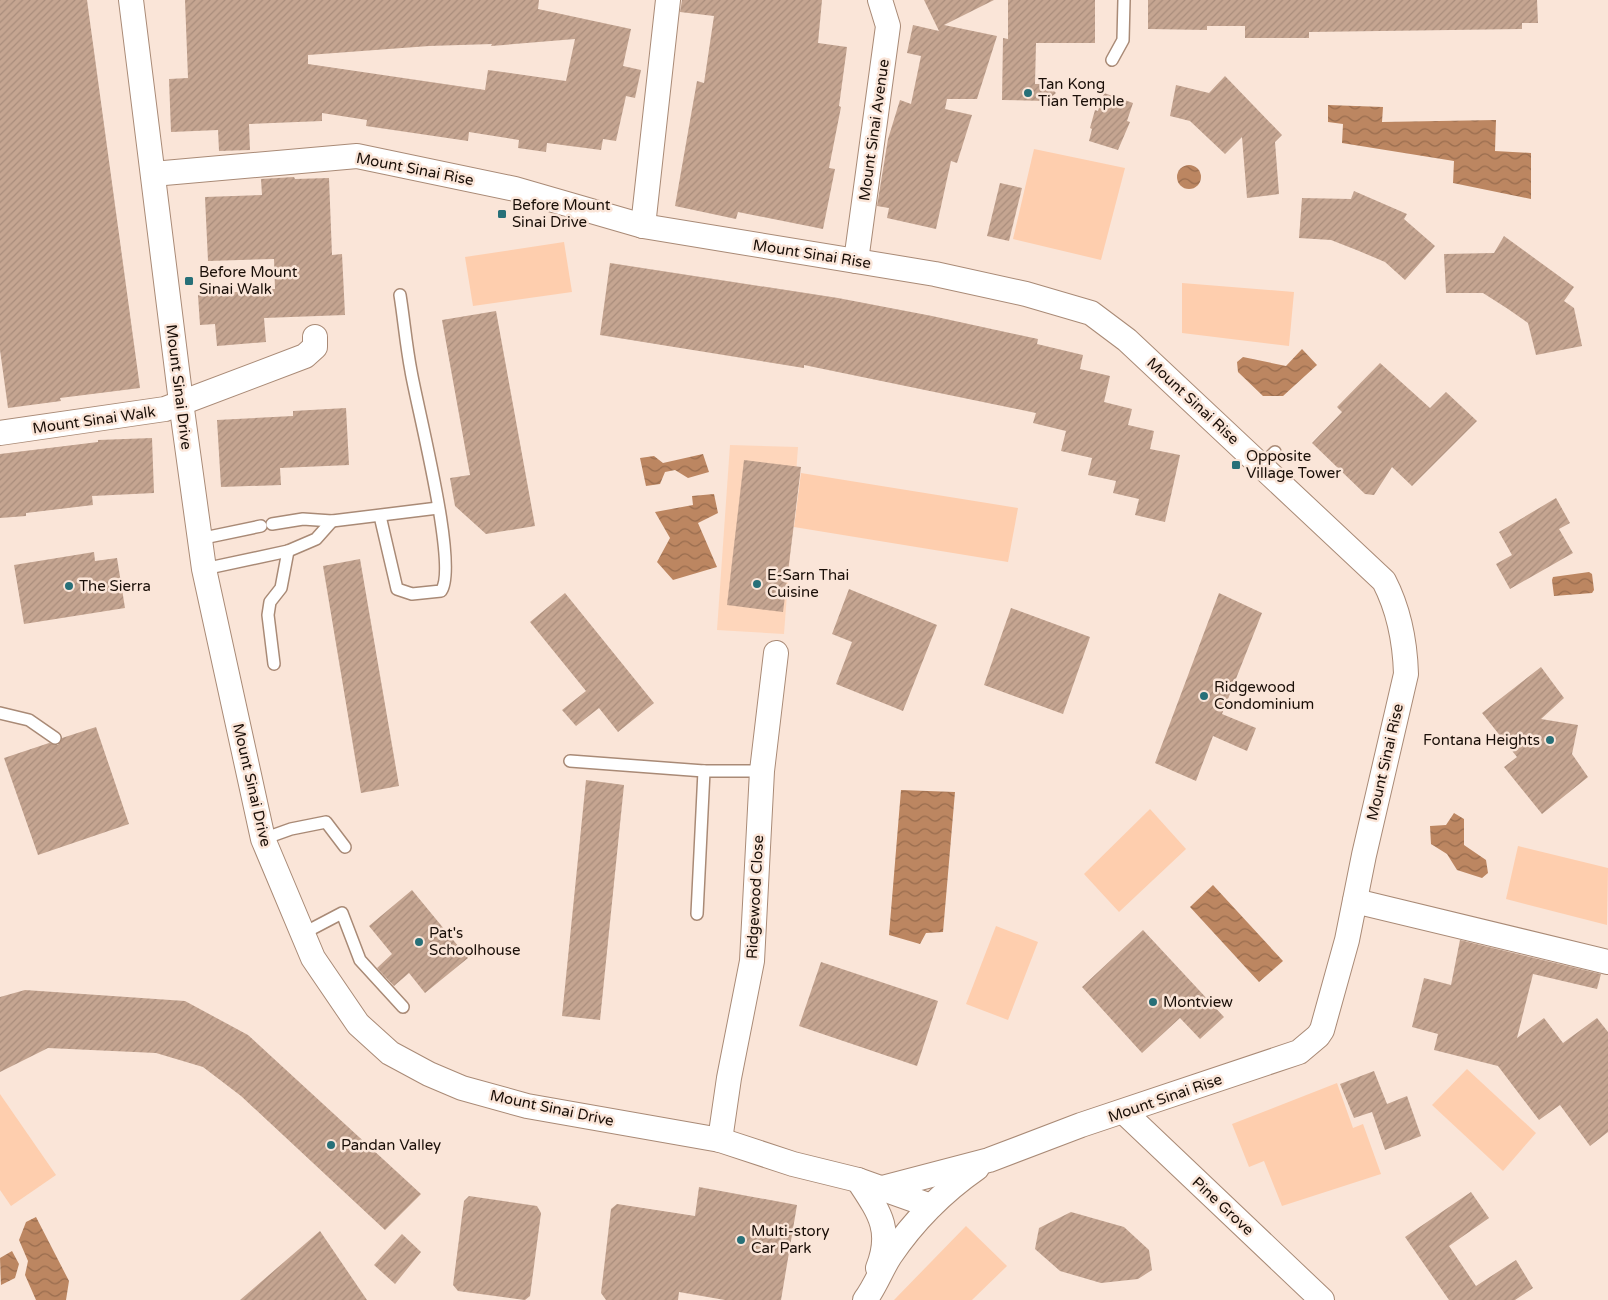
<svg xmlns="http://www.w3.org/2000/svg" width="1608" height="1300" font-family="'Varela Round',sans-serif">
<style>
.built{fill:#fed6bb}
.green{fill:#feceae}
.water{fill:url(#water-waves)}
.building{fill:url(#building-hatch);fill-rule:evenodd}
.lines{fill:none;stroke-linecap:round;stroke-linejoin:round}
.service-casing{stroke:#a98a76;stroke-width:14}
.minor-casing{stroke:#a98a76;stroke-width:26}
.service{stroke:#fff;stroke-width:11}
.minor{stroke:#fff;stroke-width:24}
.poi-dot{fill:#277078;stroke:#fae5d8;stroke-width:2}
.labels{text-anchor:middle;stroke-width:5;stroke-linejoin:round;paint-order:stroke}
.poi-label{font-size:15px;fill:#1a0f08;stroke:#fae5d8;text-anchor:start}
.street-label{font-size:15px;fill:#1a0f08;stroke:#fae5d8}
</style>
<defs>
<pattern id="water-waves" width="16" height="10" patternUnits="userSpaceOnUse" patternTransform="scale(1.25)"><rect width="16" height="10" fill="#bc8661"/><path d="M0 5q4-4 8 0t8 0" fill="none" stroke="#986c4e"/></pattern>
<pattern id="building-hatch" width="6" height="6" patternUnits="userSpaceOnUse" patternTransform="scale(1.25)"><rect width="6" height="6" fill="#c5a591"/><path d="M-1 1l2-2M0 6l6-6M5 7l2-2" fill="none" stroke="#a98d7c"/></pattern>
</defs>
<rect width="100%" height="100%" fill="#fae5d8"/>
<path class="built" d="M730,445L798,447L784,634L717,630Z"/>
<g class="green">
<path d="M1034,149L1125,168L1101,260L1013,239Z"/>
<path d="M564,242L572,292L473,306L465,257Z"/>
<path d="M1182,283L1294,292L1289,346L1182,333Z"/>
<path d="M801,473L1018,508L1008,562L794,527Z"/>
<path d="M1150,809L1186,849L1119,912L1084,874Z"/>
<path d="M1518,846L1608,868L1607,925L1506,899Z"/>
<path d="M996,926L1038,942L1008,1020L966,1004Z"/>
<path d="M1467,1069L1536,1133L1503,1171L1432,1105Z"/>
<path d="M1337,1083L1353,1128L1363,1124L1381,1174L1282,1206L1264,1161L1249,1167L1232,1124Z"/>
<path d="M0,1094L56,1175L11,1206L0,1190Z"/>
<path d="M966,1226L1007,1266L972,1300H894Z"/>
</g>
<g class="water">
<path d="M1328,105L1383,107L1382,122L1496,120L1495,151L1531,153V199L1453,183L1454,161L1342,143L1343,124L1328,122Z"/>
<circle cx="1189" cy="177" r="12"/>
<path d="M1302,349L1317,365L1283,396H1263L1238,372L1237,362L1243,357L1286,366Z"/>
<path d="M703,454L709,472L688,478L675,470L665,472L660,484L646,486L640,458L654,456L663,463Z"/>
<path d="M714,494L718,513L698,523L717,567L673,580L657,562L670,538L655,512L693,505L692,496Z"/>
<path d="M1589,572L1592,574L1594,590L1592,593L1554,596L1552,580L1553,577Z"/>
<path d="M901,790L955,792L943,932L926,933L920,944L889,935Z"/>
<path d="M1454,813L1464,819V845L1486,860L1488,873L1482,878L1457,870L1447,854L1431,844L1430,826L1446,825Z"/>
<path d="M1213,885L1283,961L1259,982L1190,907Z"/>
<path d="M36,1217L69,1281L66,1300H36L25,1275L28,1261L19,1240L26,1222Z"/>
<path d="M12,1251L19,1264L15,1278L1,1285L0,1258Z"/>
</g>
<g class="building">
<path d="M0,0H87L140,388L60,398L61,401L8,408L0,350Z"/>
<path d="M185,0H539L538,9L631,29L623,66L641,70L635,98L626,96L616,141L603,139L601,150L547,143L546,152L518,148L519,140L469,132L468,141L366,126L367,120L322,113V121L249,124L250,150L219,151L218,130L171,132L169,79L188,78ZM575,39L566,81L488,70L485,90L308,64V55L429,46L492,44L491,46Z"/>
<path d="M682,0H822L818,43L847,47L839,106L841,107L829,168L835,169L823,229L738,212L736,219L675,206L697,81L704,83L714,16L680,12Z"/>
<path d="M924,0H994L944,25L997,36L977,99H947L945,109L972,115L957,163L951,161L936,229L887,218L889,208L877,206L888,139L900,100L911,104L921,56L907,53L913,25L939,31Z"/>
<path d="M1008,0H1095V43H1036L1035,84H1047L1056,93L1047,101L1002,100L1003,38L1008,39Z"/>
<path d="M1148,0H1537L1538,23H1522V29L1309,32V38H1245V26H1207V30L1148,29Z"/>
<path d="M1225,76L1282,135L1275,142L1279,194L1247,198L1242,137L1225,154L1190,121L1170,116L1176,85L1209,93Z"/>
<path d="M1104,93L1133,103L1127,121L1130,122L1118,150L1089,141L1092,129L1090,128L1095,110L1098,111Z"/>
<path d="M294,177L295,179L329,178L332,255L342,254L345,315L264,318L266,342L217,346L215,324L200,325L198,295L275,289L274,259L208,261L205,197L262,195L261,179Z"/>
<path d="M1000,183L1022,188L1009,241L987,236Z"/>
<path d="M1354,191L1407,214L1404,219L1435,246L1405,280L1385,262L1359,251L1331,240L1299,238L1302,198L1351,199Z"/>
<path d="M1504,236L1574,287L1564,301L1574,308L1582,346L1536,355L1528,323L1508,309L1483,293H1446L1444,254L1494,253Z"/>
<path d="M610,263L838,298L932,316L1038,339L1037,344L1083,355L1080,369L1110,376L1104,402L1132,409L1128,425L1154,431L1150,449L1180,455L1165,522L1135,515L1139,499L1113,493L1116,481L1088,475L1092,458L1061,451L1066,431L1033,423L1036,413L804,365V368L600,335Z"/>
<path d="M496,311L535,526L486,534L455,506L450,478L470,475L442,320Z"/>
<path d="M1380,363L1430,408L1446,392L1477,421L1412,486L1392,467L1374,495L1365,494L1312,443L1342,412L1337,407Z"/>
<path d="M346,408L349,465L280,468L281,485L221,487L217,420L293,416V411Z"/>
<path d="M152,438L154,493L92,496L93,505L26,513V516L0,518V454L98,442V440Z"/>
<path d="M744,460L801,467L783,612L727,605Z"/>
<path d="M1556,498L1570,523L1559,529L1573,553L1510,589L1496,564L1512,555L1499,532Z"/>
<path d="M94,552L95,561L117,558L125,608L24,624L14,565Z"/>
<path d="M360,559L399,786L361,793L323,566Z"/>
<path d="M849,589L937,625L903,711L836,684L852,642L832,634Z"/>
<path d="M565,593L654,703L618,732L599,708L576,726L562,710L586,691L530,622Z"/>
<path d="M1219,593L1262,613L1222,714L1256,728L1247,751L1213,736L1196,781L1155,763Z"/>
<path d="M1011,608L1090,637L1063,714L984,685Z"/>
<path d="M1541,667L1564,698L1541,719L1578,725L1572,754L1588,777L1542,814L1504,767L1517,757L1482,713Z"/>
<path d="M96,727L129,824L38,855L4,758L49,743L58,745L62,738Z"/>
<path d="M586,780L624,785L600,1020L562,1016Z"/>
<path d="M412,890L468,958L425,993L409,973L394,986L377,968L392,954L369,926Z"/>
<path d="M1143,930L1224,1017L1200,1039L1180,1018L1142,1053L1082,987Z"/>
<path d="M1460,940L1601,974L1597,989L1533,974L1517,1038L1544,1018L1563,1043L1597,1018L1608,1032V1132L1590,1146L1560,1105L1539,1120L1498,1066L1434,1050L1438,1034L1412,1027L1424,978L1451,985Z"/>
<path d="M821,962L938,1001L917,1066L799,1026Z"/>
<path d="M25,990L185,1001L248,1035L421,1194L385,1230L241,1096L203,1067L156,1053L48,1048L0,1072V997Z"/>
<path d="M1374,1071L1387,1104L1407,1096L1421,1136L1385,1150L1372,1112L1354,1118L1340,1084Z"/>
<path d="M699,1187L797,1205L781,1300H725L679,1292L678,1300H606L601,1293L611,1209L617,1204L695,1216Z"/>
<path d="M1471,1192L1489,1218L1449,1246L1476,1286L1516,1260L1533,1288L1515,1300H1449L1405,1237Z"/>
<path d="M469,1196L537,1206L541,1213L530,1296L525,1300L458,1291L453,1285L464,1201Z"/>
<path d="M1071,1212L1124,1227L1149,1250L1152,1270L1138,1279L1101,1283L1060,1271L1035,1249L1039,1228Z"/>
<path d="M320,1231L367,1300H240Z"/>
<path d="M402,1234L421,1252L395,1284L374,1265Z"/>
</g>
<g class="lines">
<g class="service-casing">
<g id="service">
<path d="M1112,60L1123,40L1124,0"/>
<path d="M1262,465L1275,452"/>
<path d="M380,516L397,589L412,594L441,591C459,568 417,407 411,371C406,345 404,320 400,295"/>
<path d="M272,524L303,519L332,521L438,508"/>
<path d="M199,539L261,526"/>
<path d="M204,569L288,551L316,539L332,521"/>
<path d="M274,664L268,615L270,602L281,588L288,551"/>
<path d="M0,713L29,720L55,738"/>
<path d="M570,761L704,771H762"/>
<path d="M263,839L291,829L326,822L345,847"/>
<path d="M697,914L704,771"/>
<path d="M302,934L342,913L360,960L403,1007"/>
</g>
</g>
<g class="minor-casing">
<g id="minor">
<path d="M131,0L181,402L204,569L263,839L313,958L358,1024L390,1053L429,1074L462,1088L527,1106L720,1140L793,1164L858,1180L931,1206"/>
<path d="M153,174L357,156L515,189L643,226L935,274L1026,294L1091,313L1127,340L1384,581C1399,610 1405,641 1406,674L1364,855L1347,940L1322,1030L1318,1036L1299,1052L1081,1125L989,1160L882,1188"/>
<path d="M643,226L668,0"/>
<path d="M856,261L888,26L880,0"/>
<path d="M0,433L165,409L305,356L315,347V337"/>
<path d="M1355,901L1608,962"/>
<path d="M1124,1112L1322,1300"/>
<path d="M720,1140L729,1078L752,961L762,771L776,653"/>
<path d="M858,1180C879,1212 893,1230 878,1268"/>
<path d="M865,1300C875,1287 881,1270 890,1256C913,1222 944,1191 977,1168"/>
</g>
</g>
<use href="#service" class="service"/>
<use href="#minor" class="minor"/>
</g>
<g class="poi-dot">
<circle cx="1028" cy="93" r="5"/>
<rect x="497" y="209" width="10" height="10" rx="2.5"/>
<rect x="184" y="276" width="10" height="10" rx="2.5"/>
<rect x="1231" y="460" width="10" height="10" rx="2.5"/>
<circle cx="757" cy="584" r="5"/>
<circle cx="69" cy="586" r="5"/>
<circle cx="1204" cy="696" r="5"/>
<circle cx="1550" cy="740" r="5"/>
<circle cx="419" cy="942" r="5"/>
<circle cx="1153" cy="1002" r="5"/>
<circle cx="331" cy="1145" r="5"/>
<circle cx="741" cy="1240" r="5"/>
</g>
<g class="labels">
<g class="poi-label">
<text x="1038" y="89">Tan Kong<tspan x="1038" dy="17">Tian Temple</tspan></text>
<text x="512" y="210">Before Mount<tspan x="512" dy="17">Sinai Drive</tspan></text>
<text x="199" y="277">Before Mount<tspan x="199" dy="17">Sinai Walk</tspan></text>
<text x="1246" y="461">Opposite<tspan x="1246" dy="17">Village Tower</tspan></text>
<text x="767" y="580">E-Sarn Thai<tspan x="767" dy="17">Cuisine</tspan></text>
<text x="79" y="591">The Sierra</text>
<text x="1214" y="692">Ridgewood<tspan x="1214" dy="17">Condominium</tspan></text>
<text x="1540" y="745" text-anchor="end">Fontana Heights</text>
<text x="429" y="938">Pat's<tspan x="429" dy="17">Schoolhouse</tspan></text>
<text x="1163" y="1007">Montview</text>
<text x="341" y="1150">Pandan Valley</text>
<text x="751" y="1236">Multi-story<tspan x="751" dy="17">Car Park</tspan></text>
</g>
<g class="street-label">
<text transform="translate(874 130) rotate(-82)" y="5">Mount Sinai Avenue</text>
<text transform="translate(415 169) rotate(11)" y="5">Mount Sinai Rise</text>
<text transform="translate(812 254) rotate(9)" y="5">Mount Sinai Rise</text>
<text transform="translate(179 387) rotate(83)" y="5">Mount Sinai Drive</text>
<text transform="translate(1193 401) rotate(43)" y="5">Mount Sinai Rise</text>
<text transform="translate(94 420) rotate(-8)" y="5">Mount Sinai Walk</text>
<text transform="translate(1385 762) rotate(-77)" y="5">Mount Sinai Rise</text>
<text transform="translate(252 785) rotate(77)" y="5">Mount Sinai Drive</text>
<text transform="translate(755 897) rotate(-87)" y="5">Ridgewood Close</text>
<text transform="translate(1165 1098) rotate(-19)" y="5">Mount Sinai Rise</text>
<text transform="translate(552 1108) rotate(12)" y="5">Mount Sinai Drive</text>
<text transform="translate(1223 1206) rotate(43)" y="5">Pine Grove</text>
</g>
</g>
</svg>
